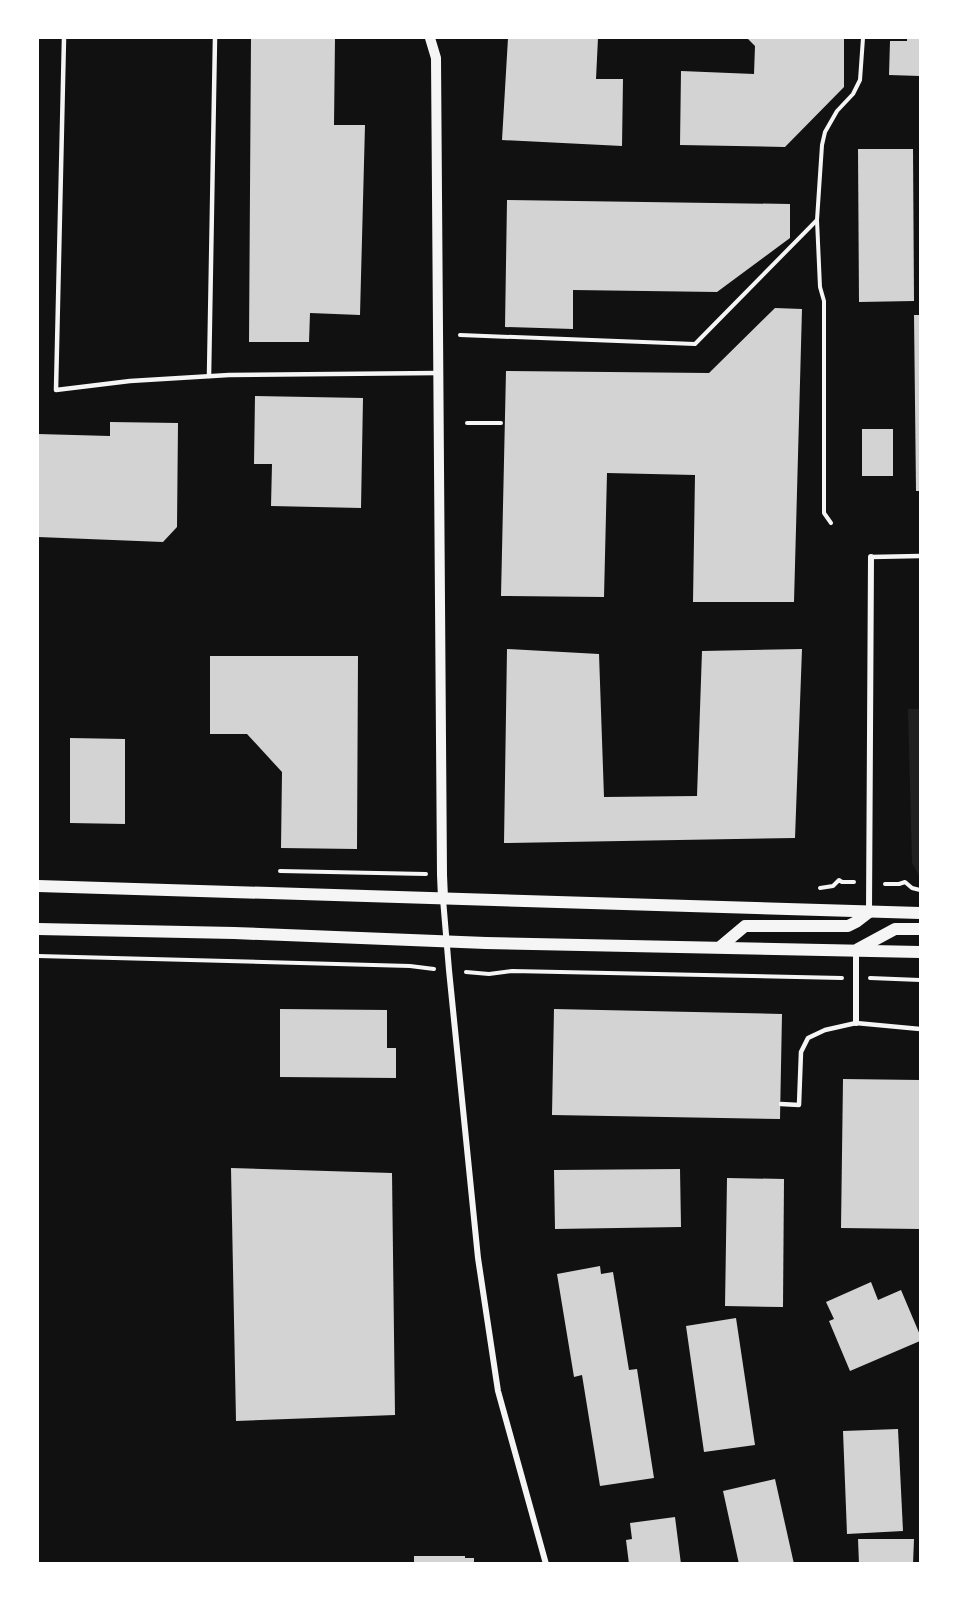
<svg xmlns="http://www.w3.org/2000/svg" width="958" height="1601" font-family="Arial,sans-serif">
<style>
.green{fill:#202020}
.building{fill:#d3d3d3}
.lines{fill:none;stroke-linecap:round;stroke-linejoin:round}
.path{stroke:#f5f5f5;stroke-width:4}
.service{stroke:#f5f5f5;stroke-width:4.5}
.minor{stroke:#f5f5f5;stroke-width:6}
.tertiary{stroke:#f5f5f5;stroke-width:10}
.secondary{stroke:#f5f5f5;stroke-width:12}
</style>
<rect width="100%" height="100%" fill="#111"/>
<path class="green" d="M908,709H920V877L912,863Z"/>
<g class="building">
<path d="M251,38H335L334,125H365L360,315L310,313L309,342H249Z"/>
<path d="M508,38H598L596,79H623L622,146L502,140Z"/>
<path d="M747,38H844V87L785,147L680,145L681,71L754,74L755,46Z"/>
<path d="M907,38H920V76L889,75L890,41H907Z"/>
<path d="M858,149H913L914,301L859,302Z"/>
<path d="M507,200L790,204V238L717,292L573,290V329L505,327Z"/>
<path d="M775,308L802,309L794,602H693L695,475L607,473L604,597L501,596L506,371L709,373Z"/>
<path d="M914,315H920V491H916Z"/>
<path d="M255,396L363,398L361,508L271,506L272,464H254Z"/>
<path d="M110,422L178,423L177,527L163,542L38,537V434L110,436Z"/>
<rect x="862" y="429" width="31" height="47"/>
<path d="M507,649L599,654L604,797L697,796L702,651L802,649L795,838L504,843Z"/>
<path d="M210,656H358L357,849L281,848L282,772L247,734H210Z"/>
<path d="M70,738L125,739V824L70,823Z"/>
<path d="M280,1009L387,1010V1048H396V1078L280,1077Z"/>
<path d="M554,1009L782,1014L780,1119L552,1115Z"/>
<path d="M843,1079L920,1080V1229L841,1228Z"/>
<path d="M231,1168L392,1173L395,1415L236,1421Z"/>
<path d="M680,1169L681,1227L555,1229L554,1170Z"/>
<path d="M727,1178L784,1179L783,1307L725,1306Z"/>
<path d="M600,1266L601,1274L613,1272L629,1370L637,1369L654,1478L600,1486L582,1375L574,1377L557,1274Z"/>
<path d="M871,1282L878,1300L901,1290L920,1335V1341L850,1371L829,1321L834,1319L826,1302Z"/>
<path d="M736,1318L755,1445L704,1452L686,1326Z"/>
<path d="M898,1429L903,1531L847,1534L843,1431Z"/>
<path d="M775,1479L794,1564H739L723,1491Z"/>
<path d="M675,1517L681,1564H629L626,1540L632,1539L630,1523Z"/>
<path d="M858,1539H914L913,1564H859Z"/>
<path d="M414,1556H465V1558H474V1564H414Z"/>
</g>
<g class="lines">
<g class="path">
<path d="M817,220L820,287L824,301V513L831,523"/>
<path d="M460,335L695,344L817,220L822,145L825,132L837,111L853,94L860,80L863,38"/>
<path d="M467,423H501"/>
<path d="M280,871L426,874"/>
<path d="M885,884H899L905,882L912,888L920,890"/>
<path d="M820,888L833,886L839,880L842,882H854"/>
<path d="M38,956L410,966L434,969"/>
<path d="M466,972L489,974L512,971L842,978"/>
<path d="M870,978L920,980"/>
</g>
<g class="service">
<path d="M64,38L56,390L130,381L229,375L438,373"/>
<path d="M209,376L215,38"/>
<path d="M871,557L920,556"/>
<path d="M781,1104L799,1105L801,1052L808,1038L825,1030L856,1023L920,1029"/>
</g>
<g class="minor">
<path d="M443,899L449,970L478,1258L498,1391L546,1564"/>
<path d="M869,911L871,557"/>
<path d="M856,951V1023"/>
</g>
<path class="tertiary" d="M430,38L436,58L442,875L443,898"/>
<g class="secondary">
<path d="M38,886L920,913"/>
<path d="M38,929L234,933L486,943L920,952"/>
<path d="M720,947L745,926H848L856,922L869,912"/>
<path d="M858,949L895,929H920"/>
</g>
</g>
<rect width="958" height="1601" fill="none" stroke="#ffffff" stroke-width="78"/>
</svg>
